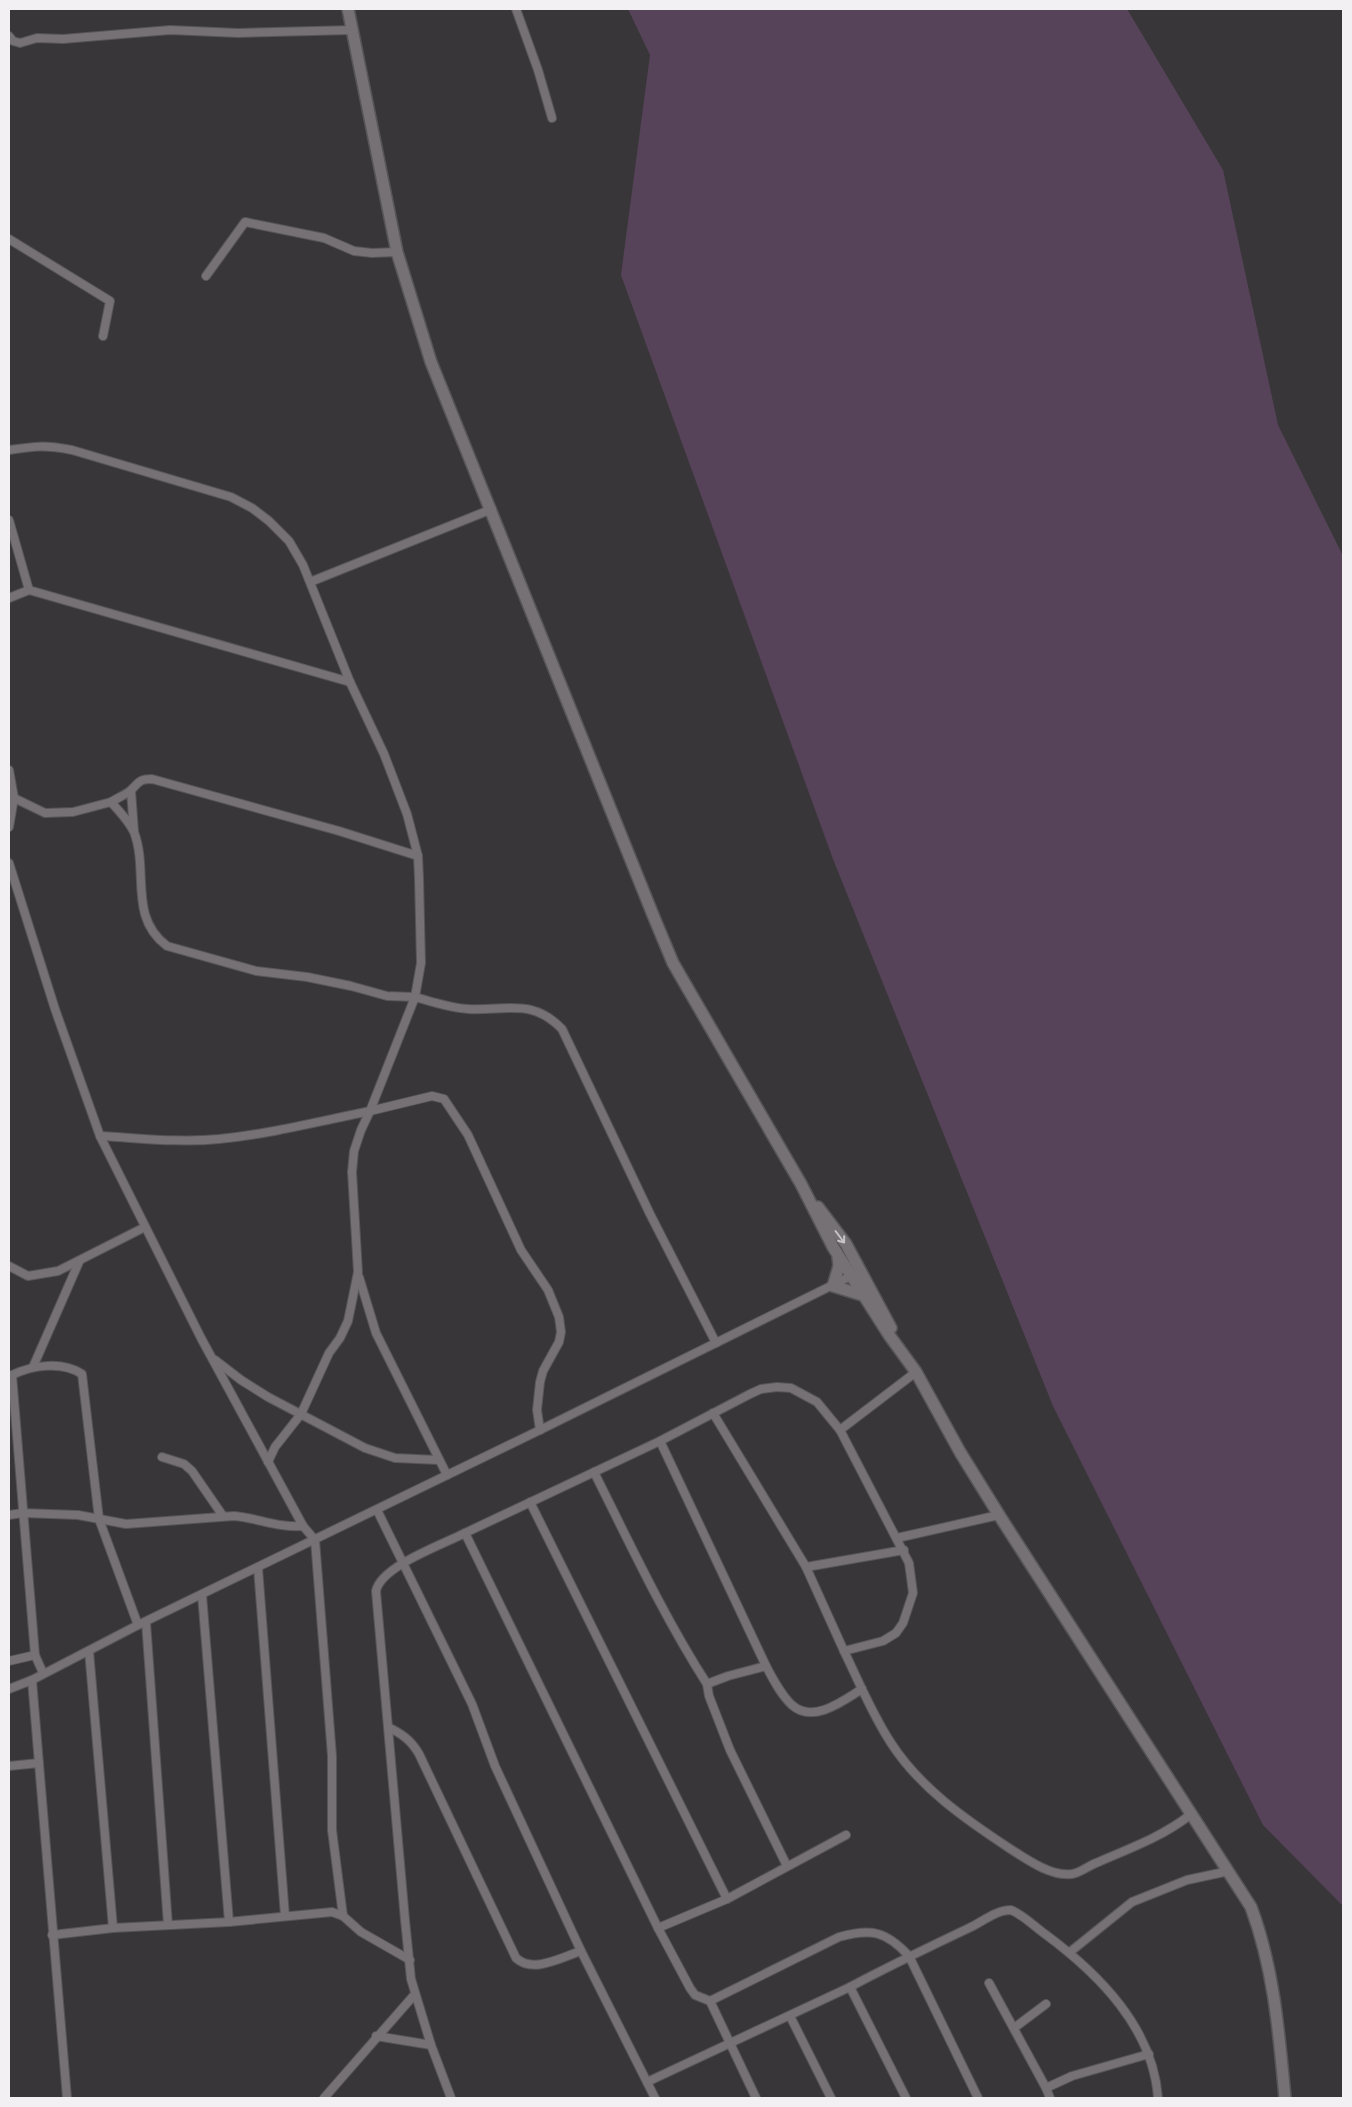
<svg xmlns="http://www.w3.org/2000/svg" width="1352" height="2107" font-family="Literata,serif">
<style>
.grass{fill:#574359}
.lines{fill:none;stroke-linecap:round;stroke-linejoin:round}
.street-casing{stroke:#575557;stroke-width:10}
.secondary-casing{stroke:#575557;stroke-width:14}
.street{stroke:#757175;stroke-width:8}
.secondary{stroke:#757175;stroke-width:11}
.oneway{stroke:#c6c4c6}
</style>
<rect width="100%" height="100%" fill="#39363a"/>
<path class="grass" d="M628,9H1127L1223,170L1278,425L1343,556V1906L1263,1825L1053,1406L833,859L621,275L650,55Z"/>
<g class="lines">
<g class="street-casing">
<g id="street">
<path d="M516,9L538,70L552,118"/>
<path d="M9,36L13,41L20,43L37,38L63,39L170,30L238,33L352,30"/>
<path d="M9,239L110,301L103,336"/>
<path d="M206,276L245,222L324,238L354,251L372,253L397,252"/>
<path d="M9,450C36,446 44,445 72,450L231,497L252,508L269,521L289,541L303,565L350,682L384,754L407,814L418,856L419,878L421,963L415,997L387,996L351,986L307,977L256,971L167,946C128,917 149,871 134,832C129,821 119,811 111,802L73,812L45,813L14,798"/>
<path d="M9,520L29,590L350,682"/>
<path d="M310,582L492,509"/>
<path d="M9,598L29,590"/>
<path d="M9,770L14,798L9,827"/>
<path d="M131,791L134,831"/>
<path d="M111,802C117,798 125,795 130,791C139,783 138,779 152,779L339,831L418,856"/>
<path d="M9,863L55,1009L100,1136L201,1338L303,1526L315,1540L332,1756V1830L343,1916"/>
<path d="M100,1136C140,1138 179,1143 219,1139C270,1134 321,1121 370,1111L415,997C433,1002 450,1008 468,1009C507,1011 532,998 562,1029L650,1214L716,1343"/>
<path d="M9,1266L28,1276L58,1271L145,1227"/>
<path d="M359,1277L376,1333L447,1475"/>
<path d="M215,1360L241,1380L268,1397L365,1448L395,1458L438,1460"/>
<path d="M33,1367L79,1262"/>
<path d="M9,1375H12L35,1655L9,1661"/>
<path d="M12,1375C33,1365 62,1361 82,1374L99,1519L138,1625"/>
<path d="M713,1413L806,1567L904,1550"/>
<path d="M840,1430L916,1372"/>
<path d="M162,1457L184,1464L192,1471L223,1516"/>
<path d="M268,1462L275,1447L301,1414L329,1353L340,1338L348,1321L358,1272L352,1172L354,1151L361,1130L370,1111L432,1096L444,1099L468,1135L521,1250L548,1290L559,1317L561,1332L559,1342L543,1371L540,1382L537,1410L540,1430"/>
<path d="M594,1472C630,1544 664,1617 707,1684L728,1676L766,1666L660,1441"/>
<path d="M530,1502L727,1899L658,1928"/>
<path d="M377,1510L472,1704L495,1766L581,1951L655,2098"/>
<path d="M9,1515L23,1513L78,1515L126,1524L234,1516C258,1518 278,1528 303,1526"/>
<path d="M465,1533L660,1441L750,1394L761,1389L777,1387L791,1388L817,1402L840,1430L909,1563L913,1593L903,1623L896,1633L883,1641L844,1651C859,1682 872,1714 891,1743C920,1788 965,1819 1009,1848C1026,1859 1051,1877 1072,1874C1080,1873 1088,1866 1096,1863C1128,1849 1162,1837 1190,1815"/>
<path d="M897,1538L999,1515"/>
<path d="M806,1567L844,1651"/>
<path d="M258,1568L285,1916"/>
<path d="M202,1595L229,1922"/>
<path d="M146,1622L168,1925"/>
<path d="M89,1651L113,1928"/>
<path d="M35,1655L43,1673"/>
<path d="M766,1666C773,1679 781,1695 792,1705C813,1724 843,1701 862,1689"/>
<path d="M32,1680L67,2098"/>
<path d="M707,1684L709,1696L730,1750L787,1866"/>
<path d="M9,1689L32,1680L138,1625L540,1430L855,1274"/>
<path d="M388,1727C402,1734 411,1740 419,1754L516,1958C533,1974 562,1957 581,1951"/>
<path d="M9,1766L39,1763"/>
<path d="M727,1899L846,1835"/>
<path d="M52,1935L113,1928L229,1922L332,1912L343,1916L361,1932L410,1960"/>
<path d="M1070,1952L1132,1902L1187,1880L1229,1871"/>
<path d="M989,1983L1046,2088"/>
<path d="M850,1987C889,1966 929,1947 969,1928C982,1922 996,1910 1011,1910C1023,1915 1034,1926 1045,1934C1099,1974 1153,2028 1158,2098"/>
<path d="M790,2016L831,2098"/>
<path d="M1014,2028L1046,2004"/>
<path d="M376,2036L431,2045"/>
<path d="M647,2082L850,1987L906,2098"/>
<path d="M324,2098L415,1994"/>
<path d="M451,2098L431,2045L411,1979L405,1920L376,1591C381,1566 444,1544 465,1533L658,1928L690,1988L695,1995L710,2001"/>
<path d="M756,2098L710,2001L839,1937C871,1928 886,1931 909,1956L978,2098"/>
<path d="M1050,2098L1046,2088L1072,2076L1149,2054"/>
</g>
</g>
<g class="secondary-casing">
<g id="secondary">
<path d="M348,9L397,252L431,362L653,915L673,963L801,1184L833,1247L889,1335L916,1372L960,1452L999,1515L1251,1907C1274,1969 1279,2033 1285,2098"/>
<path d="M818,1207L846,1244L891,1328"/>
<path d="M838,1257L839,1266L833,1286L862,1295"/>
</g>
</g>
<use href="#street" class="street"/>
<use href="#secondary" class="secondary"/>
</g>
<defs><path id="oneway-shaft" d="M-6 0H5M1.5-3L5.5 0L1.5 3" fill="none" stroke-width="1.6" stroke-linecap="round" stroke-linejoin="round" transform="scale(1.25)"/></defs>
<use class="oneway" href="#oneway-shaft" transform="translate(840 1237) rotate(53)"/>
<rect width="1352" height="2107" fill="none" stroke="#f2f0f2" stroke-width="20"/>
</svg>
